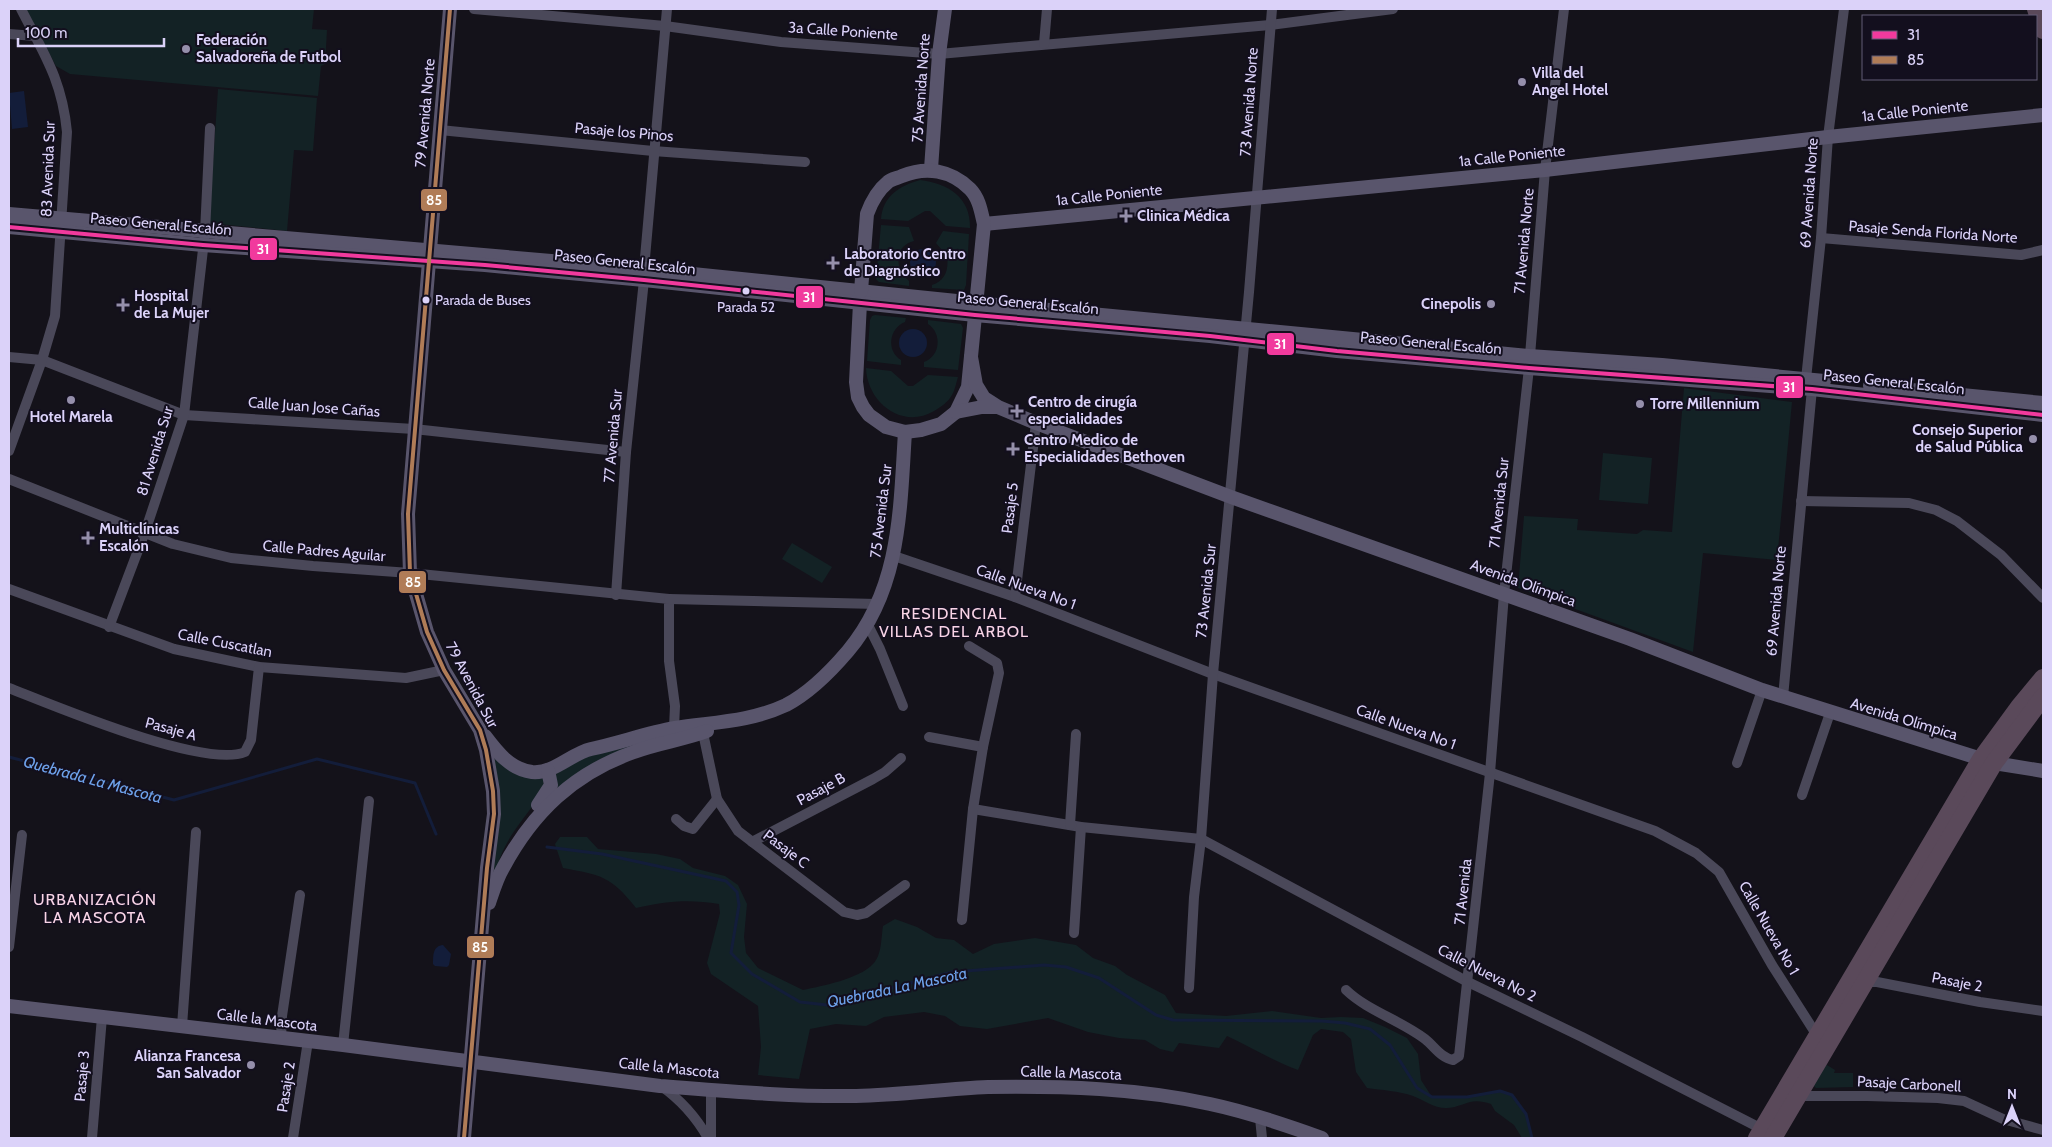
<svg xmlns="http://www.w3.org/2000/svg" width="2052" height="1147" font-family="Cabin,sans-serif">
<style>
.green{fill:#132225}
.water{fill:#131d3a}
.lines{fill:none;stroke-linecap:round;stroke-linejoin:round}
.stream{stroke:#131d3a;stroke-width:3}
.street{stroke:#4a4859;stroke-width:10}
.secondary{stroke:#59556c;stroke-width:14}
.highway{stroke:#5a495a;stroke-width:18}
.bus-1-casing{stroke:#130f1e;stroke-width:8}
.bus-2-casing{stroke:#130f1e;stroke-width:8}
.bus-1{stroke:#f13a9d;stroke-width:4}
.bus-2{stroke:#b07c57;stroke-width:4}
.poi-dot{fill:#958fab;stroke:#130f1e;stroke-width:2}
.bus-dot{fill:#dbd2f9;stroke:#130f1e;stroke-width:2}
.labels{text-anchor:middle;stroke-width:4;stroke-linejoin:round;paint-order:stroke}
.bus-label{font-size:14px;fill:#dbd2f9;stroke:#130f1e;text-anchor:start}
.street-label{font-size:15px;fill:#dbd2f9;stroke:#130f1e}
.poi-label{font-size:15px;font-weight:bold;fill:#dbd2f9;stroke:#130f1e;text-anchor:start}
.neighbourhood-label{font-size:16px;letter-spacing:1px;fill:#f9d4e7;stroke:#130f1e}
.water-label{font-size:16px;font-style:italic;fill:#6ea2eb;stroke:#130f1e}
.line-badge{stroke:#130f1e;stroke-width:2}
.badge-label{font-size:14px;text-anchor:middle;font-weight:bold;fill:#fff}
</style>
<rect width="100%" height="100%" fill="#14121a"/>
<g class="green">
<path d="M25,9H314L312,29L327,30L325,64L321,66L318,96L70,74L56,66Z"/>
<path d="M218,89L317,98L313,151L294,150L287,231L209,223Z"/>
<path d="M920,180C947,183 971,197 970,228L946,226L930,211H925L908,221L881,219C883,196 899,186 920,180Z"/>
<path d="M881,225L909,227L914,241C893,246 895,270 909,281V286L879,282L876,279Z"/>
<path d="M943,231L969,234L966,285L964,290L932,288V285C945,281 949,270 947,256L936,243Z"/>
<path d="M875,315L906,318L905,322C889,328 886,351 901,360V365L867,361L870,320L872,316Z"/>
<path d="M928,320L961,324L963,328L958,370L924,367V362C941,356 942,333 928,324Z"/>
<path d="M866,368L891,371L908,386H913L928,375L958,377C956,383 955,390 952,395C948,402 941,407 934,411C902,430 867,402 866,368Z"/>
<path d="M1684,388L1792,402L1777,560L1703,553L1693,652L1518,588L1524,516L1578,519L1577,530L1637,534L1643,530L1672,532Z"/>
<path d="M1603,453L1652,458L1648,504L1599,500Z"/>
<path d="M792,543L832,567L822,583L782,559Z"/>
<path d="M645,738L545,801L556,774L577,760Z"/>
<path d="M491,757L543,777C545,785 543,793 538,799C524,818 508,836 500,858C496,869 494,881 491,893Z"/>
<path d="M560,837H587L598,849L656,854L680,859L693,868L725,876L738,885L747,904L744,937L746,953L758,968L803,990C822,986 859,979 873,964C882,955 881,938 883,926L895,919L917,927L936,938L954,940L973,954L994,944L1035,938L1076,945L1093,958L1115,966L1127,975L1165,995L1176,1013L1226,1016L1272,1011L1321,1018L1341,1017L1363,1018L1385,1027L1407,1038L1418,1054L1421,1080L1432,1097H1467L1500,1091L1512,1095L1526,1114L1532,1138H1522L1514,1125L1495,1111L1491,1104C1469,1096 1463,1108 1446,1108C1433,1108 1424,1100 1413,1096C1399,1091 1381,1090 1367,1088L1356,1072L1351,1039L1343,1032L1321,1029L1313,1035L1298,1070C1273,1061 1251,1047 1227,1036L1219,1048L1179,1043L1173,1052L1160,1049L1145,1040L1119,1038L1088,1032L1048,1018L987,1029L960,1026L945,1016L924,1012L884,1017L866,1026L836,1024L810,1029L799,1079L758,1075L761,1047L758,1006L711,974L707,963L720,913L719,904C689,899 666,901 636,908C611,876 601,875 563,868L555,844Z"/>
<path d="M1822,1062L1835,1070L1834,1073H1853V1087L1816,1088L1812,1084Z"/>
</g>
<g class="water">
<path d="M24,91L28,127L12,129L9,93Z"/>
<circle cx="923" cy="262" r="13"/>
<circle cx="913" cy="343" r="14"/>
<path d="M443,945L451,954L449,965L447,967L435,966L433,964C433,955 433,946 443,945Z"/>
</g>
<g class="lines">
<g class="stream">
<path d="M9,757L174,800L317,759L415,783L436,834"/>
<path d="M547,847L602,854L726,881L737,892L739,905L731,953L752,974L800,1002L827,1005L952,972L1044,965L1066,967L1099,978L1156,1015L1173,1020L1322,1021L1345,1023L1370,1029L1390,1045L1417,1088L1432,1097H1467L1500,1091L1512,1095L1526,1114L1532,1138"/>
</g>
<g class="street">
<path d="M474,9L665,26L781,42L939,54L1270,25L1393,9"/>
<path d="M9,34L35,36"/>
<path d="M1044,44L1047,9"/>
<path d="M440,130L653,151L805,162"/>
<path d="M1821,238L2021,255L2043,250"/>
<path d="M644,269L667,9"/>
<path d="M9,357L42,360L184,415L414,429L626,452"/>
<path d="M1806,379L1821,238L1828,137L1844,9"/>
<path d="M9,451L42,360L55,316L67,132C62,80 44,54 21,9"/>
<path d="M9,479L173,544L231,558L313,566L410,573L669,599V661L675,706L674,728"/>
<path d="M1801,501L1909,503L1936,510L1957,521L2001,555L2043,598"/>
<path d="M894,556L1015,597L1213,674L1655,831L1696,853L1719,872L1772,965L1818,1037"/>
<path d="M9,589L174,649L259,667L406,678L444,670"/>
<path d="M616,595L626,452L644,280"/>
<path d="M1015,597L1036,423"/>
<path d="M669,599L877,604"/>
<path d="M867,623L880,649L903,706"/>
<path d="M109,627L145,532L184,415L205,232L210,128"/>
<path d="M9,688C55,706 204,769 245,752L251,740L259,667"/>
<path d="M1783,697L1812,389"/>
<path d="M703,733L717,799L738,831L844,912L857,915L866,913L905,885"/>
<path d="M929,737L983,747"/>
<path d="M1737,763L1762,690"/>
<path d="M1802,795L1830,713"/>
<path d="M973,809L1081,827L1201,839L1468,982L1582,1037L1762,1129"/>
<path d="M676,819L684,826L693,829L717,799"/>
<path d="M1070,825L1076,734"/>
<path d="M752,842L873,779L885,772L901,758"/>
<path d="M962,920L973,809L983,747L999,673L997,663L969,646"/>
<path d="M1074,933L1081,827"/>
<path d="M9,947L22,835"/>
<path d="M1865,982H1877L1980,1002L2043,1011"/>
<path d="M1189,988L1194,897L1201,839L1213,674L1249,292L1272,9"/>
<path d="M1346,990C1368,1011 1400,1020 1425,1039C1434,1046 1441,1058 1453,1060L1459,1056L1490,773L1504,594L1529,368L1545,170L1564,9"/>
<path d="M182,1026L196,832"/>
<path d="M281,1038L282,1016L300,895"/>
<path d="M343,1045L369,801"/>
<path d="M661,1086C681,1100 696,1117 708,1138"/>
<path d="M711,1090V1138"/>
<path d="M1798,1096H1867L1938,1098L1964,1101L2003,1119L2043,1130"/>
<path d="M1260,1118L1262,1138"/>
<path d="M92,1138L102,1017"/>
<path d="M293,1138L308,1041"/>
</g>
<g class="secondary">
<path d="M450,9L408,514L410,573L427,632L444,670L480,730L486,750L493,791L494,814L487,868L464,1138"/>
<path d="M931,169L939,54L945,9"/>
<path d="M9,214L644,269L976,303L1415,345L1529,356L1662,365L1824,381"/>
<path d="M984,224L1545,170L1828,137L2043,115"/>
<path d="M9,227L203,245L485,265L644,280L975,315L1210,336L1337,351L1529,368L1812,389L2043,415"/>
<path d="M860,303L856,382L858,397L863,407L869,415L886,427L905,432L921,430L941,424L956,412L968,387L984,224C981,211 979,198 970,189C951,170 926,166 902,176C898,178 891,179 888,182C878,190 871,203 867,214L861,291"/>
<path d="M971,357L976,385L984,398L998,407L1036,423L1231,497L1630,639L1762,690L1994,763L2043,771"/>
<path d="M1870,386L2043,403"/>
<path d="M956,412L982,407H997"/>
<path d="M485,736C497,752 510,769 532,772C554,774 570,754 591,749C619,743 647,733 675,728C713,722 750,722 786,705C809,693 831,671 848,651C901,588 900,509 905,432"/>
<path d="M538,805L551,785L548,770"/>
<path d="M489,903C493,891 497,878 503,868C533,812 574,773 634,752C657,743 683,740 707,731"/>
<path d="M9,1006L343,1045L660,1086C725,1091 791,1097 856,1096C900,1095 944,1089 988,1087C1063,1086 1137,1088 1210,1104C1248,1112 1286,1125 1322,1138"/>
</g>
<g class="highway">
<path d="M2036,9L2043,30"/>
<path d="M1757,1138L1981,759L2019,707L2043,678"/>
<path d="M1773,1138L1994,763L2043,697"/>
</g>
<g class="bus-1-casing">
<path id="bus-1" d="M9,227L203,245L485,265L644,280L975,315L1210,336L1337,351L1529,368L1812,389L2043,415"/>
</g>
<g class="bus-2-casing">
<path id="bus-2" d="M450,9L408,514L410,573L427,632L444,670L480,730L486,750L493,791L494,814L487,868L464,1138"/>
</g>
<use href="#bus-1" class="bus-1"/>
<use href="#bus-2" class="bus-2"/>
</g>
<g class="poi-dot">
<circle cx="186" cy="49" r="5"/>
<circle cx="1522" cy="82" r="5"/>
<path d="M1123.5 208.5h5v5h5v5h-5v5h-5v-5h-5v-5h5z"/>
<path d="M830.5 255.5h5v5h5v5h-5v5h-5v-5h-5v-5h5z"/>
<circle cx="1491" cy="304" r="5"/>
<path d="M120.5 297.5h5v5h5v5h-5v5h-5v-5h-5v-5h5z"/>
<circle cx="71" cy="400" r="5"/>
<circle cx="1640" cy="404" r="5"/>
<path d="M1014.5 403.5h5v5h5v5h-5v5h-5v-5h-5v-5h5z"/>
<circle cx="2033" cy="439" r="5"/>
<path d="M1010.5 441.5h5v5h5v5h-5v5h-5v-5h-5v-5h5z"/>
<path d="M85.5 530.5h5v5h5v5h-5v5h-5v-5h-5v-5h5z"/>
<circle cx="251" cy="1065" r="5"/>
</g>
<g class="bus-dot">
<circle cx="746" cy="291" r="4.5"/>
<circle cx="426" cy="300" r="4.5"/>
</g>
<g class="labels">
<g class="bus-label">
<text x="435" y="305">Parada de Buses</text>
<text x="746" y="312" text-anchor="middle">Parada 52</text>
</g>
<g class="street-label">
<text transform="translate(843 31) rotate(4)" y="5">3a Calle Poniente</text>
<text transform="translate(921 88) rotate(-86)" y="5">75 Avenida Norte</text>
<text transform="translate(1249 102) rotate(-86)" y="5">73 Avenida Norte</text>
<text transform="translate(1915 111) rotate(-6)" y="5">1a Calle Poniente</text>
<text transform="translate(425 113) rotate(-85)" y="5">79 Avenida Norte</text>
<text transform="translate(624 132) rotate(5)" y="5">Pasaje los Pinos</text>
<text transform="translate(1512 156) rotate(-6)" y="5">1a Calle Poniente</text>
<text transform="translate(48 169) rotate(-88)" y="5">83 Avenida Sur</text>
<text transform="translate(1809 193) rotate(-86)" y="5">69 Avenida Norte</text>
<text transform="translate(1109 195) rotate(-6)" y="5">1a Calle Poniente</text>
<text transform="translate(161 224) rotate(5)" y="5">Paseo General Escalón</text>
<text transform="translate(1933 232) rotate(4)" y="5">Pasaje Senda Florida Norte</text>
<text transform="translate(1524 241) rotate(-85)" y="5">71 Avenida Norte</text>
<text transform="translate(625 262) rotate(6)" y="5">Paseo General Escalón</text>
<text transform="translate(1028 303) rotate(5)" y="5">Paseo General Escalón</text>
<text transform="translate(1431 343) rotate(5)" y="5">Paseo General Escalón</text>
<text transform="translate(1894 382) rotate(6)" y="5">Paseo General Escalón</text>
<text transform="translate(314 407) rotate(4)" y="5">Calle Juan Jose Cañas</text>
<text transform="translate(613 436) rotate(-85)" y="5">77 Avenida Sur</text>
<text transform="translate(155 451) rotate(-73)" y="5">81 Avenida Sur</text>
<text transform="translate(1499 503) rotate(-84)" y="5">71 Avenida Sur</text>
<text transform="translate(1010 508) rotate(-83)" y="5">Pasaje 5</text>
<text transform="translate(881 511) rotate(-83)" y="5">75 Avenida Sur</text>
<text transform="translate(324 551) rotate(5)" y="5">Calle Padres Aguilar</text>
<text transform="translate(1523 583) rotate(20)" y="5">Avenida Olímpica</text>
<text transform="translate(1026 587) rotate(20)" y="5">Calle Nueva No 1</text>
<text transform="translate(1206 591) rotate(-84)" y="5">73 Avenida Sur</text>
<text transform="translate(1776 601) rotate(-85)" y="5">69 Avenida Norte</text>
<text transform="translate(225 643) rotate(11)" y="5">Calle Cuscatlan</text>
<text transform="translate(472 685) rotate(62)" y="5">79 Avenida Sur</text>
<text transform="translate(1904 719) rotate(17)" y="5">Avenida Olímpica</text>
<text transform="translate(1406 727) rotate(20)" y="5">Calle Nueva No 1</text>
<text transform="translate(171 729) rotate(15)" y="5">Pasaje A</text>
<text transform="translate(821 789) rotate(-28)" y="5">Pasaje B</text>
<text transform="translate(786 849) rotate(37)" y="5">Pasaje C</text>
<text transform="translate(1463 892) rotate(-84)" y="5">71 Avenida</text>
<text transform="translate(1769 928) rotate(60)" y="5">Calle Nueva No 1</text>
<text transform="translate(1487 973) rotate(27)" y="5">Calle Nueva No 2</text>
<text transform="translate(1957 982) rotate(11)" y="5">Pasaje 2</text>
<text transform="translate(267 1020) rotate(7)" y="5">Calle la Mascota</text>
<text transform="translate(669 1068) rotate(6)" y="5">Calle la Mascota</text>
<text transform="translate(1071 1073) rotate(2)" y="5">Calle la Mascota</text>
<text transform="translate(82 1076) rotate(-85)" y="5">Pasaje 3</text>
<text transform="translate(1909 1084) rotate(3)" y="5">Pasaje Carbonell</text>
<text transform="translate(286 1087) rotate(-81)" y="5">Pasaje 2</text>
</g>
<g class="poi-label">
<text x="196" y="45">Federación<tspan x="196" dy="17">Salvadoreña de Futbol</tspan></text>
<text x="1532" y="78">Villa del<tspan x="1532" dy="17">Angel Hotel</tspan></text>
<text x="1137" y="221">Clinica Médica</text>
<text x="844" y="259">Laboratorio Centro<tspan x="844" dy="17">de Diagnóstico</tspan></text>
<text x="134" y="301">Hospital<tspan x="134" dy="17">de La Mujer</tspan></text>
<text x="1481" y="309" text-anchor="end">Cinepolis</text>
<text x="1028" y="407">Centro de cirugía<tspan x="1028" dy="17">especialidades</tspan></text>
<text x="1650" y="409">Torre Millennium</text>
<text x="71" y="422" text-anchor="middle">Hotel Marela</text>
<text x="2023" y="435" text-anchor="end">Consejo Superior<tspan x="2023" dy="17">de Salud Pública</tspan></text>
<text x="1024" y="445">Centro Medico de<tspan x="1024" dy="17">Especialidades Bethoven</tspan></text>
<text x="99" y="534">Multiclínicas<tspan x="99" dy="17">Escalón</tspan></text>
<text x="241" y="1061" text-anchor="end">Alianza Francesa<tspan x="241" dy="17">San Salvador</tspan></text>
</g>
<g class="neighbourhood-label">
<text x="954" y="619">RESIDENCIAL<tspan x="954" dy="18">VILLAS DEL ARBOL</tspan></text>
<text x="95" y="905">URBANIZACIÓN<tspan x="95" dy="18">LA MASCOTA</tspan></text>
</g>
<g class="water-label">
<text transform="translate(93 779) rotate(15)" y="6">Quebrada La Mascota</text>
<text transform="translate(897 987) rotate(-12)" y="6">Quebrada La Mascota</text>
</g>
</g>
<g class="line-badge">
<rect x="420" y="188" width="28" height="24" rx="5" fill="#b07c57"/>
<rect x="249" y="237" width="29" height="24" rx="5" fill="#f13a9d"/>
<rect x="795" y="285" width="29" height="24" rx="5" fill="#f13a9d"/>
<rect x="1266" y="332" width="29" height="24" rx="5" fill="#f13a9d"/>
<rect x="1775" y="375" width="29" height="24" rx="5" fill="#f13a9d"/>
<rect x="398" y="570" width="29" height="24" rx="5" fill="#b07c57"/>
<rect x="466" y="935" width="29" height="24" rx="5" fill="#b07c57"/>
</g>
<g class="badge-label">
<text x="434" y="205">85</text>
<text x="263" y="254">31</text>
<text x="809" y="302">31</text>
<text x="1280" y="349">31</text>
<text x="1789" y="392">31</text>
<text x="413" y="587">85</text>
<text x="480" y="952">85</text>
</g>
<rect width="2052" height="1147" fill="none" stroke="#dbd2f9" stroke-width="20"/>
<rect x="1862" y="15" width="175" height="65" fill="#130f1e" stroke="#635d76"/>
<rect x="1872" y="31" width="25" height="8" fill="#f13a9d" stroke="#635d76"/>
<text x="1907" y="40" font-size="15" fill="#dbd2f9">31</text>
<rect x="1872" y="56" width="25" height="8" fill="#b07c57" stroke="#635d76"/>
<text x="1907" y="65" font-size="15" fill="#dbd2f9">85</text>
<g transform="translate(2012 1107)" stroke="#130f1e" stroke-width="4" paint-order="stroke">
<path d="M0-4L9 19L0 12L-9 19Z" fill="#dbd2f9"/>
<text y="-8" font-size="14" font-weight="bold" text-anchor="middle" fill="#dbd2f9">N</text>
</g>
<path d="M18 38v8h146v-8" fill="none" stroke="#dbd2f9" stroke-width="2.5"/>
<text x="25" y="38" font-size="15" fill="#dbd2f9" stroke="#130f1e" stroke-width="4" paint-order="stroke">100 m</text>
</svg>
